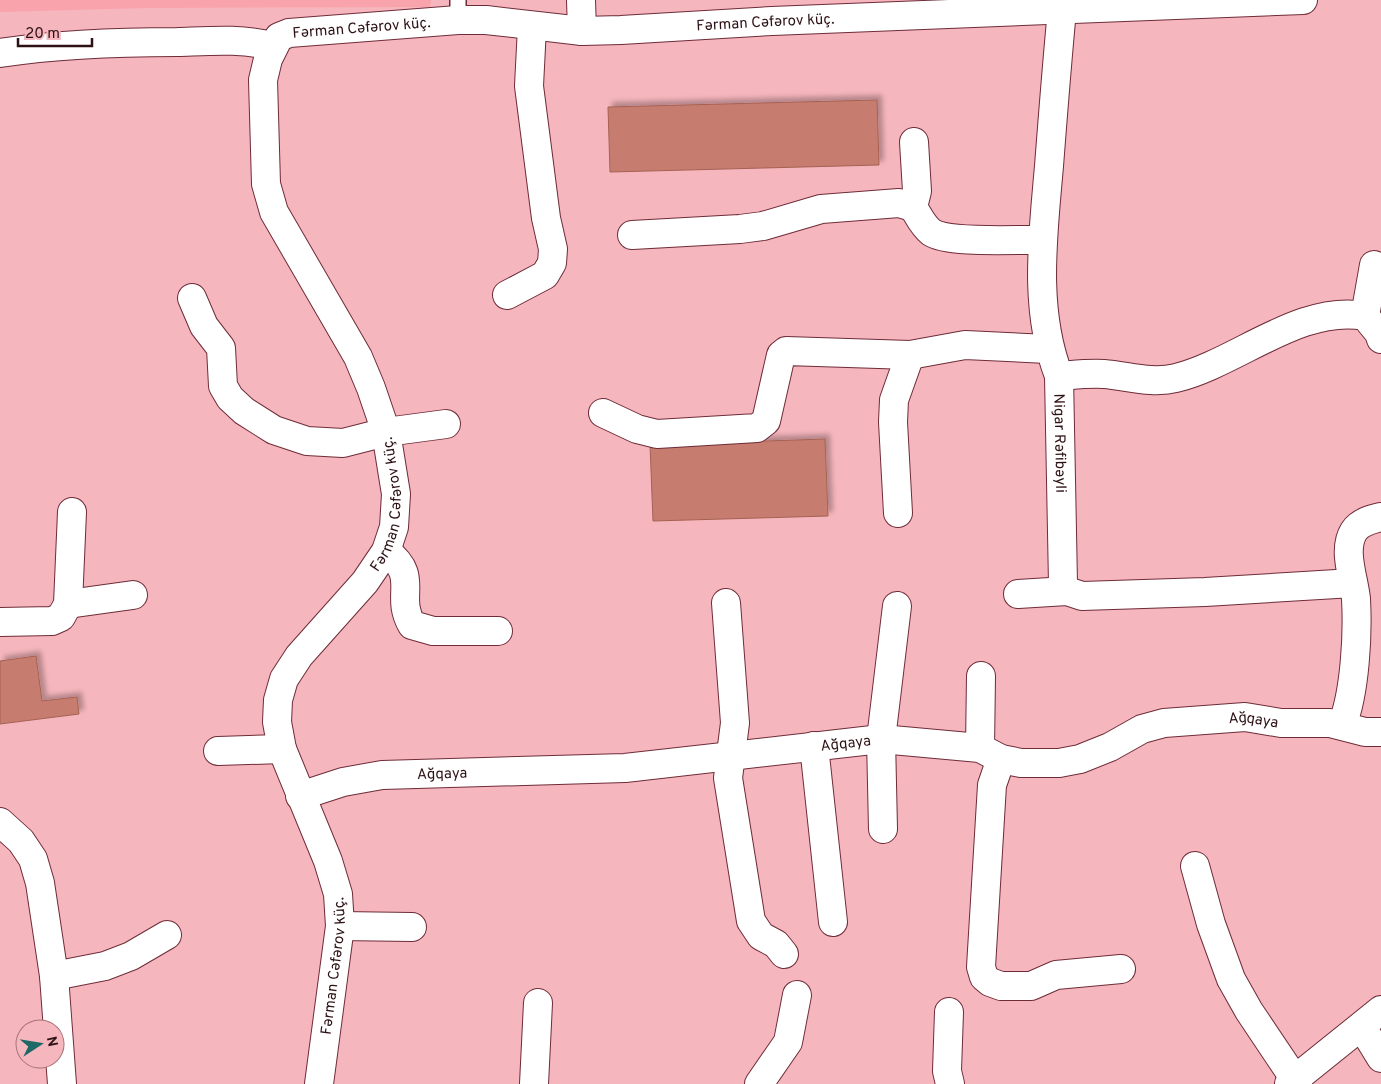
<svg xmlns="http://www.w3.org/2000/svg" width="1381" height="1084" font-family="Overpass,sans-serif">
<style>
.built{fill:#f9a3ad}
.building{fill:#c67d6f;stroke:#a66154;filter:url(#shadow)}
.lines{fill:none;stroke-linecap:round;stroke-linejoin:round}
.lane-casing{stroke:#6e2c38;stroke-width:18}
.street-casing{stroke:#6e2c38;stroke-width:30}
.lane{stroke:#fff;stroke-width:15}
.street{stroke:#fff;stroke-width:28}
.labels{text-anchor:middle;stroke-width:4;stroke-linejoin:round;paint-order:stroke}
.street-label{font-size:15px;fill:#2d1115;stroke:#f6b6bd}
</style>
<defs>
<filter id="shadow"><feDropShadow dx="4.5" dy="-4.5" stdDeviation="2.5" flood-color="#0004"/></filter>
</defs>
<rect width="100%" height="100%" fill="#f6b6bd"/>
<path class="built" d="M0,0H431L430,7L147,8L0,12Z"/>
<g class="building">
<path d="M877,100L879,165L610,172L608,107Z"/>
<path d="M825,439L828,516L653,521L650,445Z"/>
<path d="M36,656L42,701L77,697L79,714L0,724V661Z"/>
</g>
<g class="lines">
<g class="lane-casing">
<path id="lane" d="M458,0V20"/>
</g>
<g class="street-casing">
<g id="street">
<path d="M581,0L582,31"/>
<path id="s1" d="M1062,10C1057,62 1053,114 1049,166C1043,236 1033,309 1059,376L1063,584L1067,591L1082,596L1205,592L1353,583"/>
<path d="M0,53C59,44 117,42 177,42C209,41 241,38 272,46"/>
<path d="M913,207L917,191L914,142"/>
<path d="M632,235L740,229L763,226L821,209L899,203L913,207C918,215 923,226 931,232C948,244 1019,239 1042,240"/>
<path d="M507,295L545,275L552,263L553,249L546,218L529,86L532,27"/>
<path d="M192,298L204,326L221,348L223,386L230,398L244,411L274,430L307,441L343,443L386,432L446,424"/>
<path d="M1365,316L1374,265"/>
<path d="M1059,376C1073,375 1089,373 1104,374C1128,376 1152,384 1176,378C1237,363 1300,304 1365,316L1379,333L1381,339"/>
<path d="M603,413L637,429L657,434L757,428L766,421L781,355L786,351L910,355L965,345L1048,349"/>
<path d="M898,513L893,422L894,400L910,355"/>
<path d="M386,551C421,577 394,595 412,625L433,631H498"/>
<path d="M1018,594L1067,591"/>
<path d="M726,603L735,723L728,778L751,921L761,936L776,944L784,954"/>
<path d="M68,604L133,595"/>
<path d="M0,622L52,621L61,617L68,604L72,512"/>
<path d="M1342,725C1355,693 1358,634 1356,599C1354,578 1342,550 1354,531C1360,522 1372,519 1381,517"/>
<path d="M814,746L833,922"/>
<path d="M980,748L981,676"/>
<path d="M218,751L282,749"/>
<path d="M1001,759L992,785L981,967L984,977L990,982L1001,986H1031L1056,975L1121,969"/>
<path id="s2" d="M300,796L343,782L382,775L625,768L881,739L980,748L1001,759L1021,763H1059L1080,759L1110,747L1142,729L1164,723L1245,717L1281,723H1330L1365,732H1381"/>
<path d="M0,822L21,841L33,859L40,883L54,976L62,1084"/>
<path d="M883,829L881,739L897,606"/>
<path d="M1195,866L1211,924L1231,979L1249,1011L1298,1084"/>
<path d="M340,926L412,927"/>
<path d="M54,976L105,966L131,956L167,935"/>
<path d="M949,1012L947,1071L950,1084"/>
<path d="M1362,1027L1381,1058"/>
<path id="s3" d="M319,1084L340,926L338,894L328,861L282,749L277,722L278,700L284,679L299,656L365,582L386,551L394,527L396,494L386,432L371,388L358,357L274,212L266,184L263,80L268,59L279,37L289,33L458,20H486L582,31L621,30L772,21L1303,0"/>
<path d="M534,1084L538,1003"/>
<path d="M759,1084L788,1042L797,995"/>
<path d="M1289,1084L1381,1010"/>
</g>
</g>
<use href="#lane" class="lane"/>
<use href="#street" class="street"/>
</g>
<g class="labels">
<g class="street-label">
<text dy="5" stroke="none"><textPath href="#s3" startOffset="1619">Fərman Cəfərov küç.</textPath></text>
<text dy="5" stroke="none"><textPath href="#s3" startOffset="1214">Fərman Cəfərov küç.</textPath></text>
<text dy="5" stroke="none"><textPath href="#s1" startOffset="436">Nigar Rəfibəyli</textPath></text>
<text dy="5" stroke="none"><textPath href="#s3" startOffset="629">Fərman Cəfərov küç.</textPath></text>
<text dy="5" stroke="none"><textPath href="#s2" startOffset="970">Ağqaya</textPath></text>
<text dy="5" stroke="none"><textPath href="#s2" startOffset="550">Ağqaya</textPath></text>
<text dy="5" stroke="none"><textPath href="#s2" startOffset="145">Ağqaya</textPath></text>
<text dy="5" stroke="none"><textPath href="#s3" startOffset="119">Fərman Cəfərov küç.</textPath></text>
</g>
</g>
<g transform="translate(40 1044) rotate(78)"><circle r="24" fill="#f6b6bd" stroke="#a6747a"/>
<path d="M0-4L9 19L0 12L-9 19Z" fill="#1c6966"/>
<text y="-8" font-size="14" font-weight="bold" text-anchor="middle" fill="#2d1115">N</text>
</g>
<path d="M18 38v8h74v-8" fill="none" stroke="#2d1115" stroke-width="2.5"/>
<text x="25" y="38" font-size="15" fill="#2d1115" stroke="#f6b6bd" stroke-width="4" paint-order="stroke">20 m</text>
</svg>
